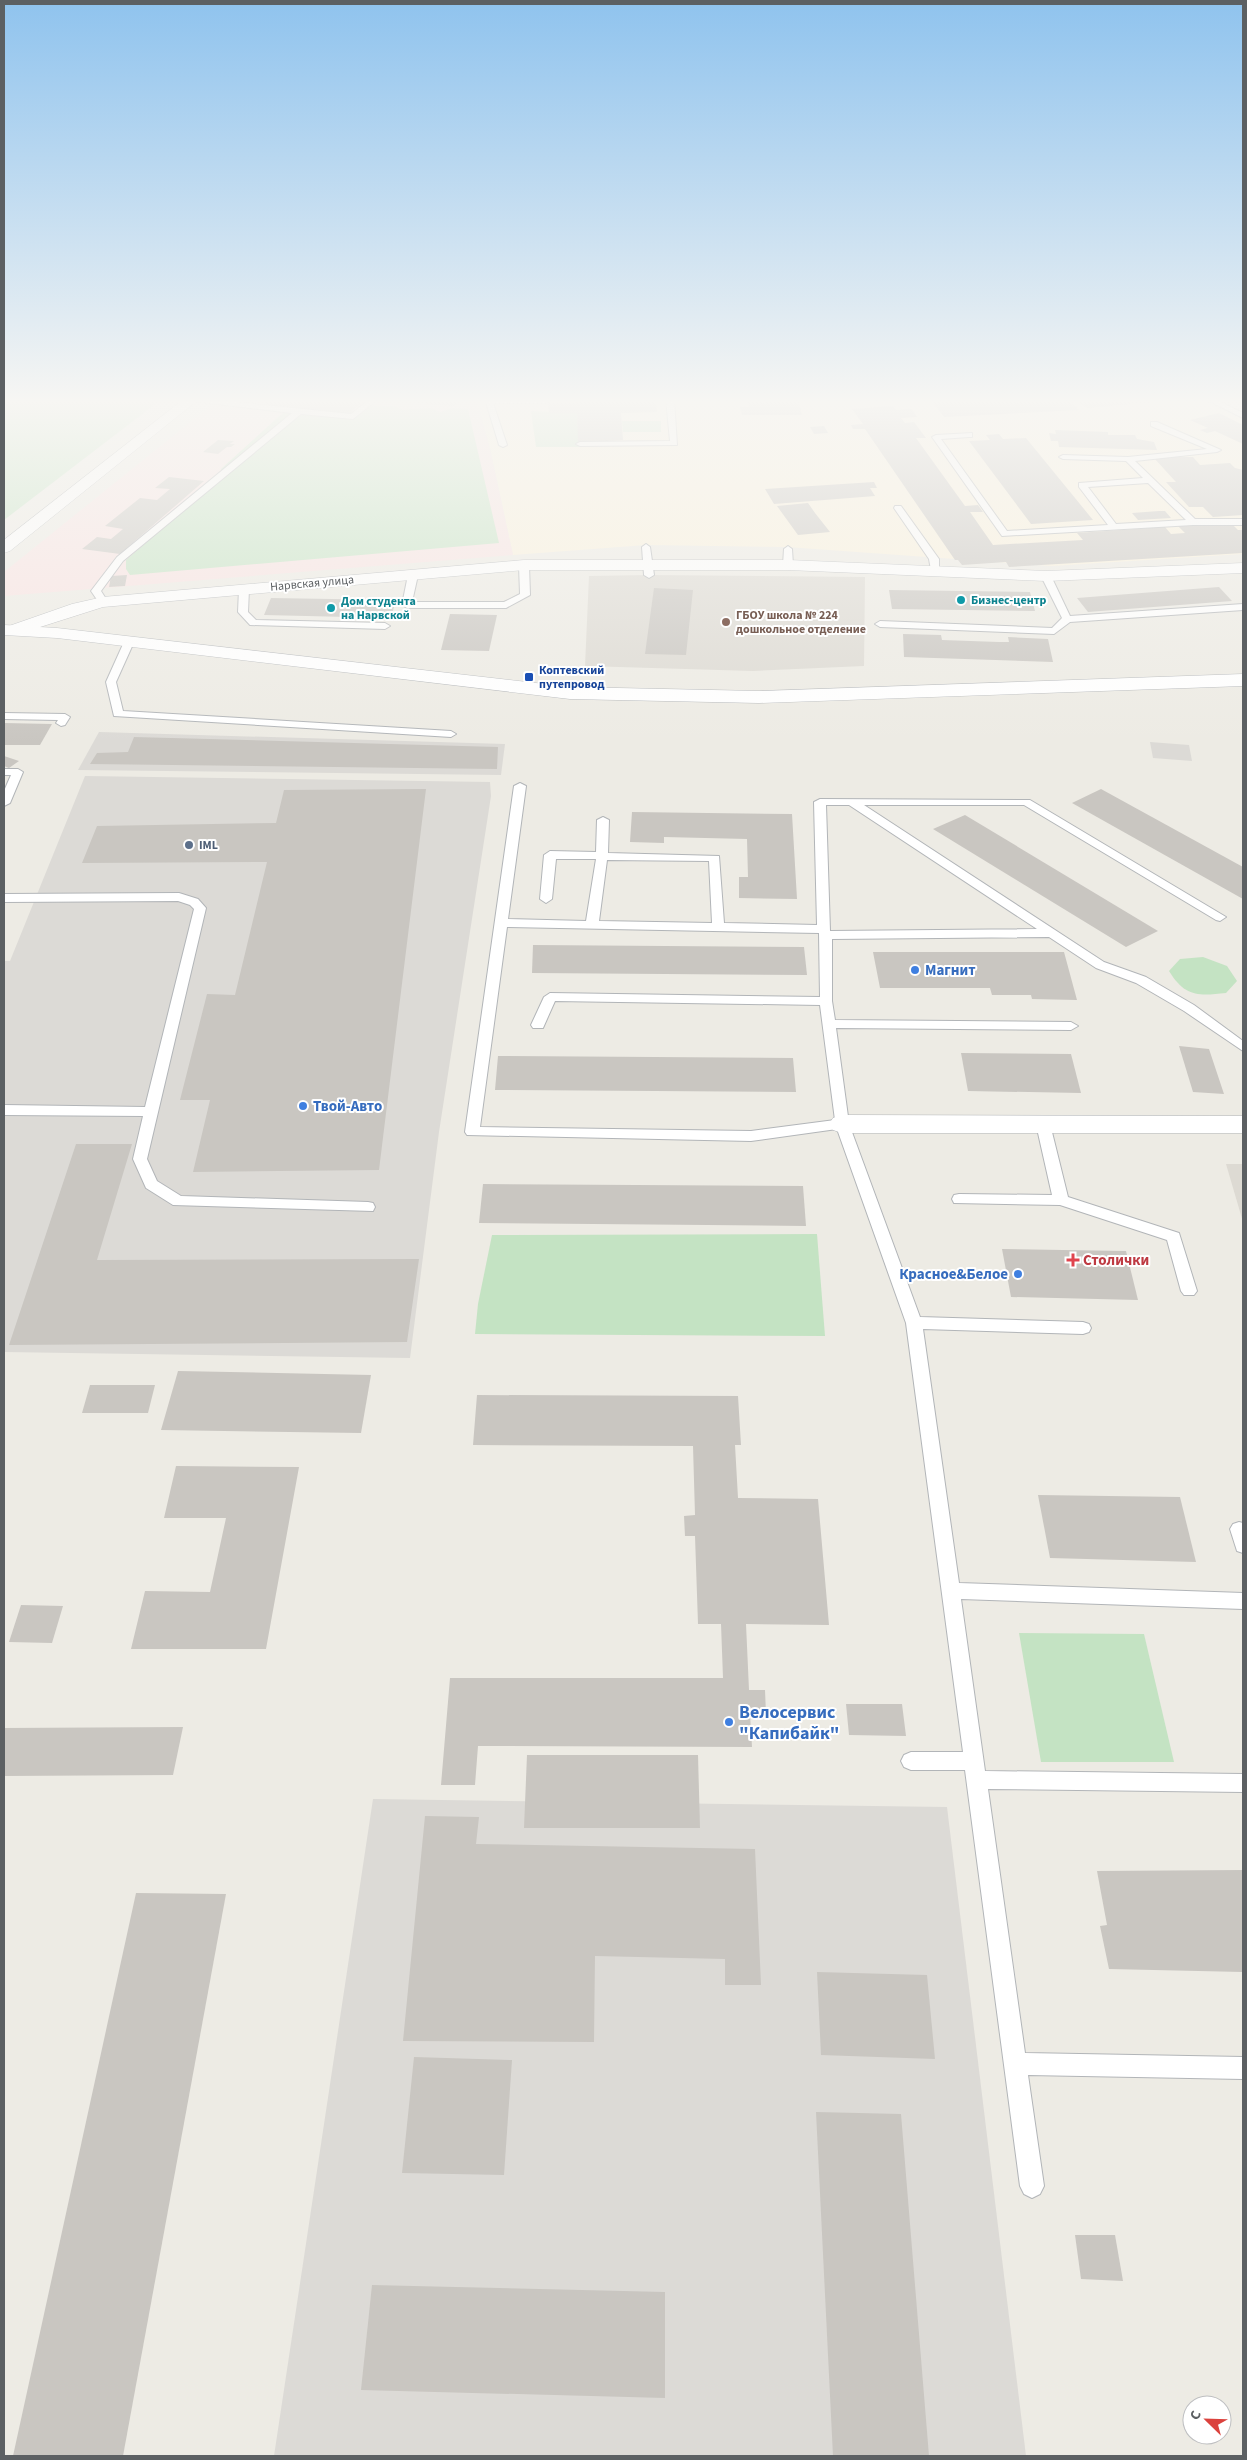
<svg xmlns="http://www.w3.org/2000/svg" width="1247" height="2460" font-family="'Source Sans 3',sans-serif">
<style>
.commercial{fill:#fbf2dc}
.industrial{fill:#dcdad6}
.education{fill:#dddad3}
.medical{fill:#f9e3e2}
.green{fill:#c4e3c3}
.building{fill:#c9c6c1}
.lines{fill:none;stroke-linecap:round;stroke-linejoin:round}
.service-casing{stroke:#b2b5b8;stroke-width:2}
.minor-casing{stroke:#b2b5b8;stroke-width:1}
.tertiary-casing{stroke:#b2b5b8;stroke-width:1}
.service{fill:#fff;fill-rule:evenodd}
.minor{fill:#fff;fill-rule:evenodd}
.tertiary{fill:#fff;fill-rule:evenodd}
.culture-dot{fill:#0f9aa8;stroke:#fff;stroke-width:2}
.education-dot{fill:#8d6e63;stroke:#fff;stroke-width:2}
.transit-dot{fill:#1a4fb4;stroke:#fff;stroke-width:2}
.service-dot{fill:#5c6f8a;stroke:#fff;stroke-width:2}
.shop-dot{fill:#3f7fe0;stroke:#fff;stroke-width:2}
.health-dot{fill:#e0444e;stroke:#fff;stroke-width:2}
.labels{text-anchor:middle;stroke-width:4;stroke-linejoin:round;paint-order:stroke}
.far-street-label{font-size:12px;fill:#5c6063;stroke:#fff}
.far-culture-label{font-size:12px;font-weight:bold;fill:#0d838f;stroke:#fff;text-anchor:start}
.far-education-label{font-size:12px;font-weight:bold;fill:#785e54;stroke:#fff;text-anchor:start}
.far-transit-label{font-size:12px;font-weight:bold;fill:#164399;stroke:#fff;text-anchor:start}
.far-service-label{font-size:12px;font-weight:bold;fill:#4e5e75;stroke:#fff;text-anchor:start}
.shop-label{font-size:15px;font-weight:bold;fill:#366cbe;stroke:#fff;text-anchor:start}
.health-label{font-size:15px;font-weight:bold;fill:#be3a42;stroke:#fff;text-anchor:start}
.near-shop-label{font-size:18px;font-weight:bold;fill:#366cbe;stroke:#fff;text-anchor:start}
</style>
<rect width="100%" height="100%" fill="#edebe4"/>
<path class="commercial" d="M476,399H1198L1243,419V554L1052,566L787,547L646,545L513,555L490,448Z"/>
<g class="industrial">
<path d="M99,732L505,744L501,775L78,770Z"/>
<path d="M1150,742L1189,745L1192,761L1153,758Z"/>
<path d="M85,776L490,782L491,796L439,1132L410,1358L4,1352V961H10Z"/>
<path d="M373,1799L947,1807L1026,2456H274Z"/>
</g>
<g class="education">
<path d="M649,575L865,577L864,666L753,671L585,666L589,576Z"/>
<path d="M1243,1164V1222L1226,1164Z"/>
</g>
<path class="medical" d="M219,399H476L490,449L513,555L4,596V572Z"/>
<g class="green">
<path d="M4,399H162L4,520Z"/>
<path d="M364,405L395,406L402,410L431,408L441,412L452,408L468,409L499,543L130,575L126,569V560L222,477L221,469L286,410L348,416Z"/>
<path d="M531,411L577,413L579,447H536Z"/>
<path d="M622,421H661V432H623Z"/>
<path d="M1203,957L1227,966L1237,981L1226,993C1198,996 1185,997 1169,971L1180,959Z"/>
<path d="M817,1234L825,1336L475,1334L478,1304L492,1235Z"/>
<path d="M1019,1633L1144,1634L1174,1762H1041Z"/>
</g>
<g class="building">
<path d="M271,399L340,400L366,399L349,414L264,404Z"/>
<path d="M421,399H430L459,401L454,406L417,403Z"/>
<path d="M576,399H655L657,412L621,413L623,440L578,443L577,413H549L548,403H577Z"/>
<path d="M748,399H798L802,415H742L740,407H749Z"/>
<path d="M970,399H1069L1079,410L944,417L932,401Z"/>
<path d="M1074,399H1174V400L1087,408Z"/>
<path d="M893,406L896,410L912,409L917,417L901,418L905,423L914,422L926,438H916L965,506L978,505L983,512H970L993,545L1083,540L1077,533L1165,527L1171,534L1185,533L1178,526L1231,523L1238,530H1243V553L1009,567L1006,562L962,565L958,560H955L865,429H853L851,425L863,424L852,409Z"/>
<path d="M1219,413L1243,425V444L1215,431L1207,433L1200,430L1208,428L1190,420Z"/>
<path d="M824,426L828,433L814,434L810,427Z"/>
<path d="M1055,430L1108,432V435H1135L1137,439L1154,442L1157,450L1059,447L1058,441H1051L1049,433L1056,434Z"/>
<path d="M999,434L1003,439L1026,438L1093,520L1031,524L969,441L990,440L986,435Z"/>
<path d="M218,440L234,441L230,444H235L231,447H227L218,454L203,452Z"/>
<path d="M1165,457H1193L1200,465L1230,463L1235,468L1243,470V515L1213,517L1203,507H1189L1166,482H1176L1154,458Z"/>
<path d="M169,477L204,481L120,554L82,549L97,537L111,539L123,529L105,526L140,498L157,500L170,489L155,488Z"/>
<path d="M874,482L877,488H870L875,496L774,504L765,489Z"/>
<path d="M808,503L815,513L830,532L798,535L777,506Z"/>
<path d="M1159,511H1165L1171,518L1138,520L1132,513Z"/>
<path d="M127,575L125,586L109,587L111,576Z"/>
<path d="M1219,587L1232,601L1088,612L1077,598Z"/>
<path d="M654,588L693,590L686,655L645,654Z"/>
<path d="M889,590L1030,592L1035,611L892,609Z"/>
<path d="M271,598L332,599L396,600L391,618L264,615Z"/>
<path d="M450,614L497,615L489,651L441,650Z"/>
<path d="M903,634L941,635L942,640L999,642H1009L1008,637L1048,639L1053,662L904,657Z"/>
<path d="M4,723L52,724L40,745H4Z"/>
<path d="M134,737L498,747L497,769L90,764L97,753L128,752Z"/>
<path d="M4,756L19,761L9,768L4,766Z"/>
<path d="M426,789L379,1170L193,1172L210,1100H180L207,994L235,995L267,862L82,863L97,826L276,823L284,790Z"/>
<path d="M1101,789L1243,867V899L1072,803Z"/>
<path d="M632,812L792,814L797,899L739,898V877H748L747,839L664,837V843L630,842Z"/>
<path d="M965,815L1158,931L1126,947L933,829Z"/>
<path d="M533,945L804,947L807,975L532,973Z"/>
<path d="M873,952H1064L1077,1000L1032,999L1031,995H992L990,988H880Z"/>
<path d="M1179,1046L1209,1049L1224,1094L1193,1092Z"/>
<path d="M961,1053L1071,1054L1081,1093L968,1091Z"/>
<path d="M498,1056L793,1058L796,1092L495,1090Z"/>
<path d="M76,1144H132L97,1260L419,1259L407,1342L9,1345Z"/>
<path d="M483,1184L803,1186L806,1226L479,1223Z"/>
<path d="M1002,1249L1126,1251L1138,1300L1011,1297Z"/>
<path d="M178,1371L371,1375L361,1433L161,1430Z"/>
<path d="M90,1385H155L148,1413H82Z"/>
<path d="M477,1395L738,1396L741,1445H735L738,1498L818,1499L829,1625L746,1624L749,1690H765L766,1714H750L752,1747L478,1746L475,1785H441L450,1678H723L721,1624H698L695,1536H685L684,1516L695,1515L693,1446L473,1445Z"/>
<path d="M176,1466L299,1467L266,1649H131L145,1591L210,1592L226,1518H164Z"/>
<path d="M1038,1495L1180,1497L1196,1562L1050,1558Z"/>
<path d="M21,1605L63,1606L52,1643L9,1642Z"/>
<path d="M846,1704H902L906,1736L849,1735Z"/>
<path d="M183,1727L173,1775L4,1776V1728Z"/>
<path d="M527,1755H698L700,1828H524Z"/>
<path d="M425,1816L479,1817L476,1844L755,1849L761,1985H725V1959L595,1956L594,2042L403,2041Z"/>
<path d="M1243,1870V1972L1109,1969L1100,1926L1107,1925L1097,1871Z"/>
<path d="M136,1893L226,1894L123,2456H13Z"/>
<path d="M817,1972L927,1975L935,2059L821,2055Z"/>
<path d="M414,2057L512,2060L504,2175L402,2173Z"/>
<path d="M816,2112L901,2114L929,2456H833Z"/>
<path d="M1075,2235H1115L1123,2281L1081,2279Z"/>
<path d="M372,2285L665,2292V2398L361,2390Z"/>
</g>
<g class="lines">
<g class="service-casing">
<g id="service">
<path d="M188,399H207L351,414L370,399H378L353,419L301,414L123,561L101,591L108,602L100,604L91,591L117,557L292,413L191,401Z"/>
<path d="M485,399H545L549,401L545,403H493L507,445L503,447L499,445Z"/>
<path d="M666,399H674L677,445L580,446L576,444L580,442L670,441Z"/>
<path d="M1205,399H1214L1243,413V418Z"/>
<path d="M1151,422H1157L1221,450L1217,452L1135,461L1195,519H1243V525H1193L1002,536L932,437L936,435L972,433V437H969L941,439L1007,531L1108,525L1079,487V483L1143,478L1126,461L1063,459L1059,457L1063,455L1128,457L1207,449L1151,426ZM1148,483L1186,520L1116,524L1088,487Z"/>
<path d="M895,506H901L939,559V572L931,570L929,559L894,508Z"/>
<path d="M646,544L650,547L654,575L649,578L644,575L642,547Z"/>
<path d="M788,546L792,549L793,565L788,568L783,565L784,549Z"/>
<path d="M524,562L529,565L530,595L506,608H407L402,605L408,575L413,572L418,575L412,602H504L520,594L519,565Z"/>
<path d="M1046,573L1051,576L1070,616L1243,604V610L1070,622L1054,634L880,627L875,624L880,621L1052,628L1062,618L1041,576Z"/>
<path d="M244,586L249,589L248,612L256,620L385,623L390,626L385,629L250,625L238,612L239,589Z"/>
<path d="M129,639L134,642L116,682L123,711L451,731L456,734L451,737L114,716L106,682L124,642Z"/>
<path d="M4,713L65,714L70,717L65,725L61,726L56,723L58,720L4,719Z"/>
<path d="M4,769H18L23,772L10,803L4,806V791L11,775H4Z"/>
<path d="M520,783L526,786L508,919L586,921L596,859H556L552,899L546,903L540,899L544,855L550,851L596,852L597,820L603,817L609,820L608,853L719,856L724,923L817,925L814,802L820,799L1030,800L1226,917L1220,921L1216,920L1024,805H864L1104,962L1146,977L1194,1005L1243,1041V1051L1184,1011L1136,983L1096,968L1049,937L832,939V1001L835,1020L1071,1022L1078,1026L1071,1030L836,1028L849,1124L920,1317L1083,1322L1089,1324L1091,1328L1089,1332L1083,1334L923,1329L959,1583L1243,1593V1609L961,1599L985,1771L1243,1774V1792L988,1789L1025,2053L1243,2057V2079L1028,2075L1044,2186L1040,2194L1032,2198L1024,2194L1020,2186L965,1770H911L904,1767L901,1761L904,1755L911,1752H963L906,1323L837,1129L751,1141L467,1135L465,1132L514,786ZM826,805H849L1037,929L830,931ZM607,860L709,861L712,923L599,921ZM507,927L819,933L820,997L550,993L544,997L531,1025L533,1028H543L555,1001L820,1005L835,1120L751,1131L480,1127Z"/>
<path d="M179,893L198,899L206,908L147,1159L157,1181L181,1196L368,1202L373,1203L375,1207L373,1211L173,1205L146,1188L133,1159L143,1116L4,1115V1105L145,1107L194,909L190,905L178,901L4,902V894Z"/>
<path d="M1043,1119L1050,1124L1068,1197L1179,1233L1197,1291L1194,1295H1184L1181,1291L1167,1240L1060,1205L954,1203L952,1199L954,1195L959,1194L1052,1195L1036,1124Z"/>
<path d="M1239,1522L1243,1523V1553L1237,1551L1230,1529L1233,1524Z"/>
</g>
</g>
<g class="minor-casing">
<g id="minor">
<path d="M524,560H788L1046,571L1243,563V573L1046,581L788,570H524L103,607L15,635L9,634L6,630L9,626L72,604L103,597Z"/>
<path d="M842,1115L1243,1116V1133H842L833,1130L829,1124L833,1118Z"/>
</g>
</g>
<g class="tertiary-casing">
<g id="tertiary">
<path d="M184,399H199L10,551L4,553V540Z"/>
<path d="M4,625L57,628L570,687L759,691L1243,674V686L759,703L570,699L57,638L4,635Z"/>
</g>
</g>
<use href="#service" class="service"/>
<use href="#minor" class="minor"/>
<use href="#tertiary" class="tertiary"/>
</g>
<linearGradient id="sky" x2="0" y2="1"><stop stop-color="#8fc3ee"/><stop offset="0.54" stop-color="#f7f6f3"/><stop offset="1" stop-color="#f7f6f3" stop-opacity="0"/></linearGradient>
<rect width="1247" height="743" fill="url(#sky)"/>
<g class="culture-dot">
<circle cx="961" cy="600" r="5"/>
<circle cx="331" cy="608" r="5"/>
</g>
<circle class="education-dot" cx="726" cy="622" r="5"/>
<rect class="transit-dot" x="524" y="672" width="10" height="10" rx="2.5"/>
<circle class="service-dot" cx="189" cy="845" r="5"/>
<g class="shop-dot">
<circle cx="915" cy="970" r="5"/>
<circle cx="303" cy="1106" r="5"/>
<circle cx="1018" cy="1274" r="5"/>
<circle cx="729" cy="1722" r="5"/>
</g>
<path class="health-dot" d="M1070.5 1252.5h5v5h5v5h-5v5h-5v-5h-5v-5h5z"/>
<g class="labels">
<g class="far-street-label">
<text transform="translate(312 583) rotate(-5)" y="4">Нарвская улица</text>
</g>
<g class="far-culture-label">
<text x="971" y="604">Бизнес-центр</text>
<text x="341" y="605">Дом студента<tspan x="341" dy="14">на Нарвской</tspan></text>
</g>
<g class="far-education-label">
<text x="736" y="619">ГБОУ школа № 224<tspan x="736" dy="14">дошкольное отделение</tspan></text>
</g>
<g class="far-transit-label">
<text x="539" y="674">Коптевский<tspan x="539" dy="14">путепровод</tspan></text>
</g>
<g class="far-service-label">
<text x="199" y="849">IML</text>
</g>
<g class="shop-label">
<text x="925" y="975">Магнит</text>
<text x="313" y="1111">Твой-Авто</text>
<text x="1008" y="1279" text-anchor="end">Красное&amp;Белое</text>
</g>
<g class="health-label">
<text x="1083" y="1265">Столички</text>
</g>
<g class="near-shop-label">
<text x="739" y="1718">Велосервис<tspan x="739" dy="21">"Капибайк"</tspan></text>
</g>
</g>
<rect width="1247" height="2460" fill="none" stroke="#5c6063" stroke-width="10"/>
<g transform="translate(1207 2420) rotate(293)"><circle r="24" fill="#ffffff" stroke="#bebfc1"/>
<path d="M0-4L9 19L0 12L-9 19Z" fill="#db423d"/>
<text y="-8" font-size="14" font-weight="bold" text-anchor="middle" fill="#5c6063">С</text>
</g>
</svg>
